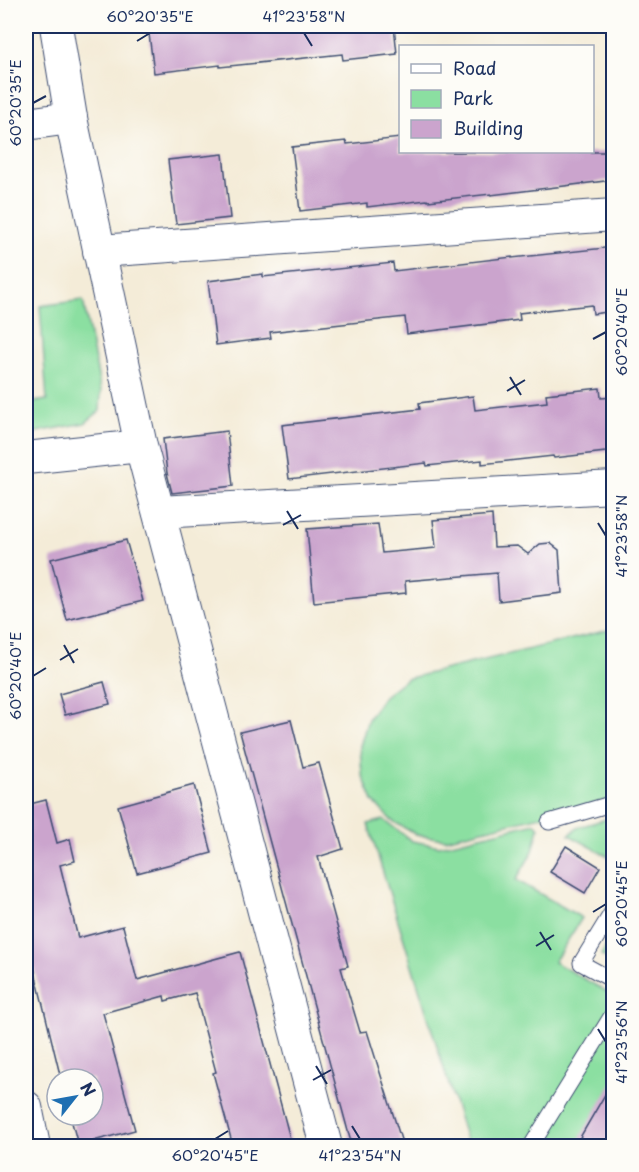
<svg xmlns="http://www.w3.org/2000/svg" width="639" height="1172" font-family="'Playpen Sans',sans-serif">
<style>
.green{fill:#8bdfa1;stroke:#538780;stroke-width:1.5}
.building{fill:#cba4cd}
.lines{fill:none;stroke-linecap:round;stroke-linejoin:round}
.service-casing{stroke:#3c4b70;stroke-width:17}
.minor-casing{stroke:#3c4b70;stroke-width:34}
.service{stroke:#fff;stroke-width:15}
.minor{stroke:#fff;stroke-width:32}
.ticks{fill:none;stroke:#1b2f5e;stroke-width:2}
.neatline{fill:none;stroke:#1b2f5e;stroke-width:2}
.ticks-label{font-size:15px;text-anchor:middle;fill:#1b2f5e}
</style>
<rect width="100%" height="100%" fill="#fdfcf7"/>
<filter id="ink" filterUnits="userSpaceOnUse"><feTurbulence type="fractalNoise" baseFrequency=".0167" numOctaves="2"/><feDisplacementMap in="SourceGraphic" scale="12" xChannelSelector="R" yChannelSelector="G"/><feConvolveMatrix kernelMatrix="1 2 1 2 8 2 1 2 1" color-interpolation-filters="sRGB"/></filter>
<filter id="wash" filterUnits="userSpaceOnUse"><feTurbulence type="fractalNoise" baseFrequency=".008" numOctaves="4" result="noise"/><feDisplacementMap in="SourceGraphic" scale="24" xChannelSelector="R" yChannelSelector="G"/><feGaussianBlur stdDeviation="1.35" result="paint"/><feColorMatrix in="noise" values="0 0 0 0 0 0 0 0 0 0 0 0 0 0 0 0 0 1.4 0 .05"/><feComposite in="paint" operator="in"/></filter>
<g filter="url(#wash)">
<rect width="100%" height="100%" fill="#f4ecd8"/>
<g class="green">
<path d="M83,300L101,391L100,411L85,423L26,434V403L47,400L40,306Z"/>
<path d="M613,629V799L445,839L417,835L392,821L373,801L362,774L360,746L368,719L384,696L406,679Z"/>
<path d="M613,817V859L569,835L579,827Z"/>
<path d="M384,820L412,841L439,846L535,823L539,828L533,851L516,880L582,918L554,962L613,995V1146H468L368,824Z"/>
<path d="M613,934V962L601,955Z"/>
</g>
<g id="blocks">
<g class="building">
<path d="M148,26H394L397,54L343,60L342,54L220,67V65L154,73Z"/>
<path d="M400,138V152H609L613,180L491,195V194L428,201L427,200L367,207V203L300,211L292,147L346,141L347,144Z"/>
<path d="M223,154L230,218L176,224L168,160Z"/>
<path d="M614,247V311L593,314L592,305L519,313L520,320L407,334L405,317L270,332L271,338L216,345L208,281L263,274V277L393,263L394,271L512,257V258Z"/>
<path d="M600,388L601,398L614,397V451L554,458L553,456L482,464V460L427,466L426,463L289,479L282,425L420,409L419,403L473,396L475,410L547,402L546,394Z"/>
<path d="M227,431L233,486L172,493L167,473L163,439Z"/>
<path d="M492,515L494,547L517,546L528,554L540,544L550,543L559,550L562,593L499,601L497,573L405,581L406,593L314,602L307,529L378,524L382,553L436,548L433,520Z"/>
<path d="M126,540L143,601L67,620L51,559Z"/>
<path d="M104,682L110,704L65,715L59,694Z"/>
<path d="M291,720L303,767L319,763L343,849L318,857L348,966L341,968L360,1032L367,1031L403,1146H352L240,732Z"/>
<path d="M194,785L212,853L137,873L118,806Z"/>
<path d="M46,800L57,843L70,839L75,861L60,865L78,938L123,926L137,980L240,952L292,1146H233L213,1073L216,1072L195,993L165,1001L164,996L103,1013L135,1130L78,1145L70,1115H93V1079H61L26,935V805Z"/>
<path d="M566,846L600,867L585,893L550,872Z"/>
<path d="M614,1079V1146H575Z"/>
</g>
</g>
</g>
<g filter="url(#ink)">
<use href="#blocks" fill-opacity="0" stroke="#3c4b70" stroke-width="1.5"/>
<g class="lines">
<g class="service-casing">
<g id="service">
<path d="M549,822L614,803"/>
<path d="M614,909L581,963L614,981"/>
<path d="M531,1146L614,1012"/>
</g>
</g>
<g class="minor-casing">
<g id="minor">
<path d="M56,26L71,118L141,446L326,1146"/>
<path d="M26,124L71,118"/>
<path d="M99,251L614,215"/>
<path d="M26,458L141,446"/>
<path d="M159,512L614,487"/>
<path d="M26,1107L34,1146"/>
</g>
</g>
<use href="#service" class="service"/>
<use href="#minor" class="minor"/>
</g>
</g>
<path class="ticks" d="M304,33L312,46M137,41L150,33M33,103L46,96M593,339L606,332M510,377L521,395M507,391L525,380M287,511L298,529M598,523L606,536M283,525L301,515M64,645L74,663M60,660L78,649M33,676L46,668M593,912L606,904M540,932L551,950M536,946L554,935M598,1029L606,1042M316,1066L327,1084M313,1080L331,1070M352,1126L360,1139M215,1139L228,1131"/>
<rect width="639" height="1172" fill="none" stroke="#fdfcf7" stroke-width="66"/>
<rect x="399" y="45" width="195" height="108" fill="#fdfcf7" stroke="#a3aaba" stroke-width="1.5"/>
<rect x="411" y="64" width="30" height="9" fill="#ffffff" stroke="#a3aaba" stroke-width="1.5"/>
<text x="453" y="75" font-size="18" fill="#1b2f5e">Road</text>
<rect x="411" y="90" width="30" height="18" fill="#8bdfa1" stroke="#a3aaba" stroke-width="1.5"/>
<text x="453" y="105" font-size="18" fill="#1b2f5e">Park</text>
<rect x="411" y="120" width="30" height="18" fill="#cba4cd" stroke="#a3aaba" stroke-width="1.5"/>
<text x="453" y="135" font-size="18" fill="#1b2f5e">Building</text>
<g transform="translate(75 1097) rotate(59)"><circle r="28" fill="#fdfcf7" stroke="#a3aaba" stroke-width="1.5"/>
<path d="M0-4.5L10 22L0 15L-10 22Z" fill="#1f6fb2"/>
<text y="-9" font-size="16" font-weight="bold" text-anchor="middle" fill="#1b2f5e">N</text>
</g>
<rect x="33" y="33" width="573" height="1106" class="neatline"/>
<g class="ticks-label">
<text x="150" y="22">60°20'35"E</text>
<text x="304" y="22">41°23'58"N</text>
<text transform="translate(16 103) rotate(-90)" y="5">60°20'35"E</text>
<text transform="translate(622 332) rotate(-90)" y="5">60°20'40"E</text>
<text transform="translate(622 536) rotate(-90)" y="5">41°23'58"N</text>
<text transform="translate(16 676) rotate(-90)" y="5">60°20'40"E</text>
<text transform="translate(622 904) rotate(-90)" y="5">60°20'45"E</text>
<text transform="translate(622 1042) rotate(-90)" y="5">41°23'56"N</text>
<text x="215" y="1161">60°20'45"E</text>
<text x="360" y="1161">41°23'54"N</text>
</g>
</svg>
